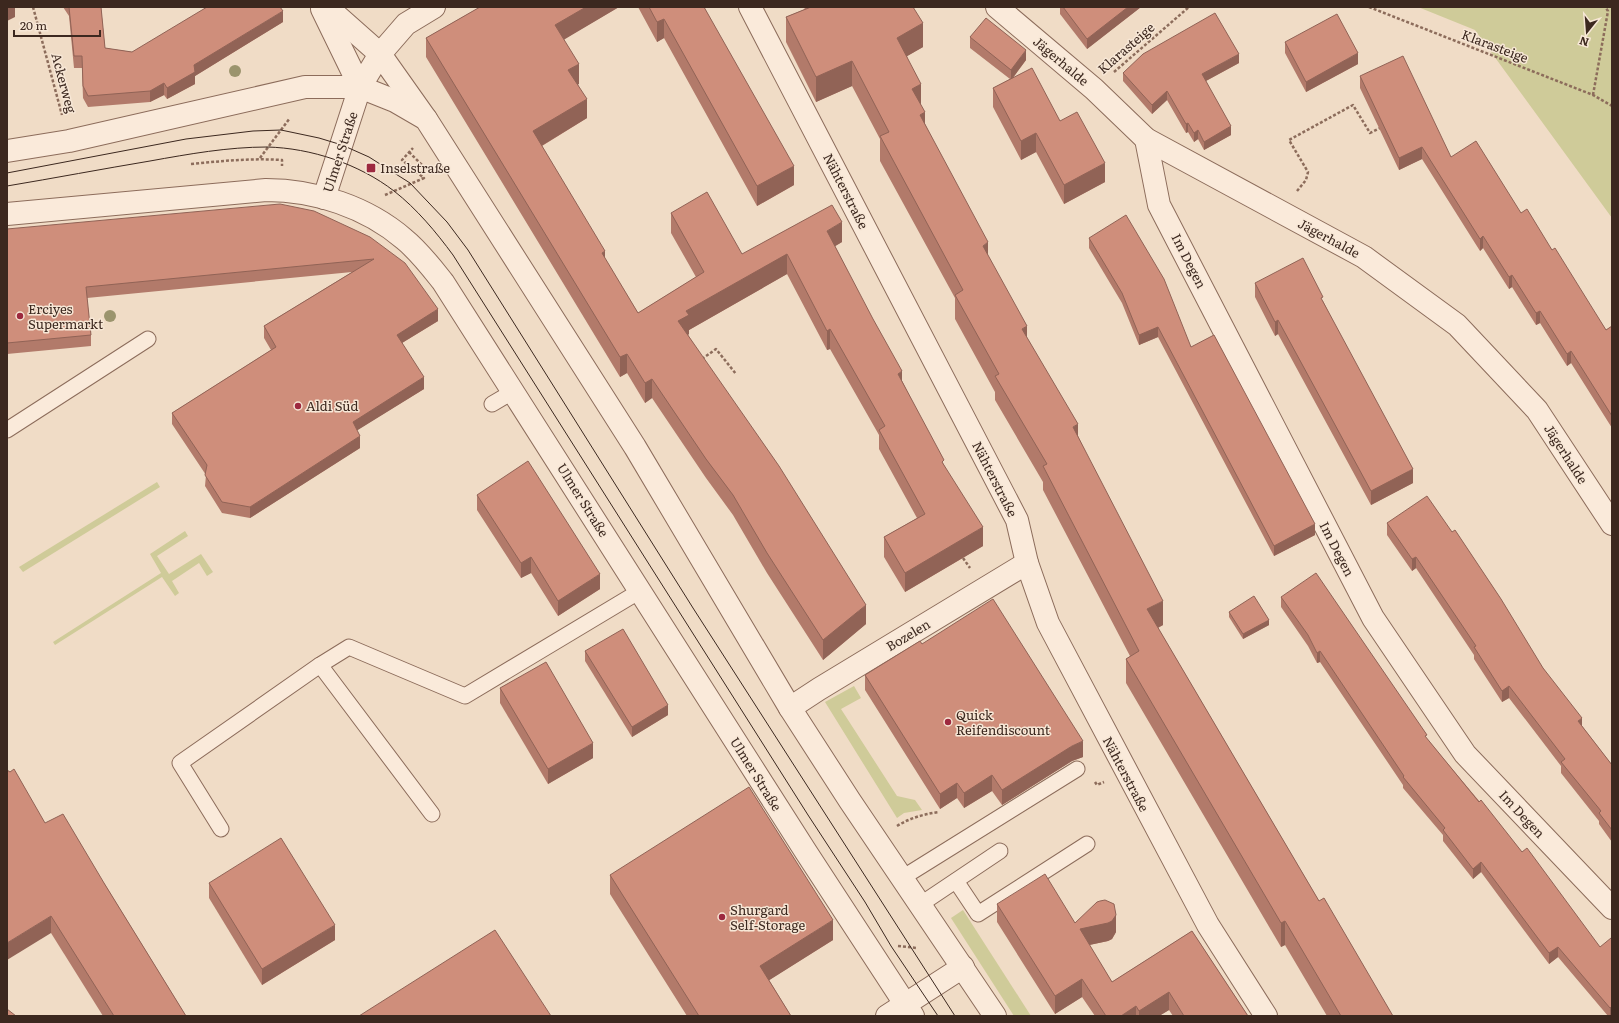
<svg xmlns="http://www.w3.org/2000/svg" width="1619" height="1023" font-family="Literata,serif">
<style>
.green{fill:#cfcb99}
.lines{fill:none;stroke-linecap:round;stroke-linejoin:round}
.service-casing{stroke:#8c6c5b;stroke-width:17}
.minor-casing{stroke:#8c6c5b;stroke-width:24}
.tertiary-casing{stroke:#8c6c5b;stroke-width:24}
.path{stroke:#8c6c5b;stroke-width:2.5;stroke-dasharray:3 2;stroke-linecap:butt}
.service{stroke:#faeada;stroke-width:15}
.minor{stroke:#faeada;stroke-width:22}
.tertiary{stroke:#faeada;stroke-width:22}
.tram{stroke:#3c281f;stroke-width:1}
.tree{fill:#9b946d}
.wall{fill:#b27a6a}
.shaded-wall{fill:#916356}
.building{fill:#cf8e7b;stroke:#916356}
.poi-dot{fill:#9d293f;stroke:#f7e7d6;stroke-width:1.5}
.labels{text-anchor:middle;stroke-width:3;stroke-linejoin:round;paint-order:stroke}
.street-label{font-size:13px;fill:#3c281f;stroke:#f7e7d6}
.poi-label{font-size:13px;fill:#3c281f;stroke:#f7e7d6;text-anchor:start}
</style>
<rect width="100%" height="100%" fill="#f0dcc6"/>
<g class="green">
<path d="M1418,7H1612V218L1475,30Z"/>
<path d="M157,482L160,487L23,572L19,567Z"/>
<path d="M185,531L188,536L157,556L169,574L201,554L213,572L207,576L199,563L172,581L179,593L175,596L162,577L55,645L53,642L161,573L150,554Z"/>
<path d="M854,686L861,698L841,709L897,796L915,800L922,810L904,813L897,818L825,702Z"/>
<path d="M963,910L1031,1016H1014L951,918Z"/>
</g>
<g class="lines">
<g class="service-casing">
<g id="service">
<path d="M492,404L514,391"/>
<path d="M7,430L148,339"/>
<path d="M320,665L432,814"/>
<path d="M221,829L180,763L320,665L349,647L465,696L640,591"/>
<path d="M902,878L1077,769"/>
<path d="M956,881L978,914L1087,844"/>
<path d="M921,904L1000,851"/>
</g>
</g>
<g class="minor-casing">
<g id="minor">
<path d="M327,7L380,54L426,119"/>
<path d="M750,7L1017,520L1027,563L1048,623L1208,925L1266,1016"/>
<path d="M997,7L1094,89L1146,139L1364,257L1457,325L1537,410L1612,524"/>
<path d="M322,9L360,87"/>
<path d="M1146,139L1159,205L1373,618L1465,754L1612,908"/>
<path d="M324,198L360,87L380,54L406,24L434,7"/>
<path d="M790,708L819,689L1027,563"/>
<path d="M887,1016L963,967"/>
</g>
</g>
<g class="tertiary-casing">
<g id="tertiary">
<path d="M7,151L69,141L305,87H360L395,101L426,119L635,447L790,708L850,801L995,1016"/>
<path d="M7,214L266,190C315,190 367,207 404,239C419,251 431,267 443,282L806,852L913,1016"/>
</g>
</g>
<g class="path">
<path d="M33,7L62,115"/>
<path d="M1369,7L1593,95L1612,106"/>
<path d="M1114,72L1189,7"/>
<path d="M1593,95L1608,11L1605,7"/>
<path d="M409,152L424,167"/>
<path d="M260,158L290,118"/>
<path d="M191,164C222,161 251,158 282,160V166"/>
<path d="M1297,191L1306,180L1308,172L1289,140L1353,105L1370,133L1380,128"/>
<path d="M385,195L424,178L402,160L413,148"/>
<path d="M702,359L716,349L736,374"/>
<path d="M963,558L970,568"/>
<path d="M1095,782L1097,785L1104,782"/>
<path d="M897,826C910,818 924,814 939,812"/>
<path d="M898,946L917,948"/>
</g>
<use href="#service" class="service"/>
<use href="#minor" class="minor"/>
<use href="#tertiary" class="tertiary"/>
<g class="tram">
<path d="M7,173L186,139L253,131L281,130L319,138L342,145L369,157L410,183L447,222L468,250L693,608L955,1016"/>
<path d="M7,186C55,178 102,169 150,161C189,154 228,147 267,147C311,148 359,164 394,191C417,209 436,232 453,255L808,815L865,902L891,946L938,1016"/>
</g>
</g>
<g class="tree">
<circle cx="235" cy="71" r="6"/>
<circle cx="110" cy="316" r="6"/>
</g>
<g class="wall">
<path d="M63,7H101L105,48L132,52L283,22L195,76V84L167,99L164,95L150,102L88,107L83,98L82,68H74L69,16Z"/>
<path d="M480,7H619L564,39L579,84H578L587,118L542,146L605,259L638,313L696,277L671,233V213L742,254L842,242L835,246L944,465L983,546L905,592L884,557V537L917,518L879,449V435L830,349L827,350L787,274L689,330V334L688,335L866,624L823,660L767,573L733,515L706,478L652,398L645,403L627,373L620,377L426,57V38Z"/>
<path d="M638,7H704L794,185L757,206L664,38L657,42Z"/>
<path d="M803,7H913L923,47L907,56L921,106L925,124L988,256L1027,338L1078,436L1163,625L1158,628L1319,901L1393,1016H1327L1285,945L1281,947L1126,683V659L1130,656L1043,490V482L995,400V392L955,319V298L880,161V139L852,86L816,102L786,42V17L805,9Z"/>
<path d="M1060,7H1141L1087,49L1060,14Z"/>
<path d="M970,37L1026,60L1013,78L1060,121L1105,182L1064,204L1036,152L1021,160L993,107V88L1010,79L970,48Z"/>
<path d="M1285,42L1358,64L1306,92L1285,53Z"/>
<path d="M1239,63L1206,81L1231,135L1204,150L1198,139L1194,142L1188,132L1186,133L1167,100L1152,114L1123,81V73Z"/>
<path d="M1360,76L1451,157L1521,213L1552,250L1606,330L1612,326V428L1571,363L1567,366L1540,323L1536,325L1512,287L1509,289L1483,248L1480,251L1422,159L1399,170L1360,88Z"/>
<path d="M7,229L370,237L438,321L402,343L424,389L357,430L360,448L250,518L222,513L205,486L206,475L172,424V413L271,350L264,338V326L352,272L87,298L91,335V346L7,354Z"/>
<path d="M1089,238L1191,347L1315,535L1274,556L1158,337L1139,345L1122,303L1089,248Z"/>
<path d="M1255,283L1323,301L1413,483L1371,505L1278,334L1275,336L1255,297Z"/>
<path d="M477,495L600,589L558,616L531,573L521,578L477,510Z"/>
<path d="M1387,523L1543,668L1582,726L1612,765V842L1599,824V821L1561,773V766L1509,698L1502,702L1474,659V655L1416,568L1412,571L1387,535Z"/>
<path d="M1281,597L1427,739L1522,852L1600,947L1612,1016H1608L1558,957L1549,964L1481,872L1473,879L1443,841V835L1403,788V785L1320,662L1317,663L1308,646L1281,607Z"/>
<path d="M1229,612L1269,625L1243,639L1229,617Z"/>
<path d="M922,644L1083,757L1072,761L1002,805L992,791L964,808L957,798L940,809L865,690V675Z"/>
<path d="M585,651L668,715L632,737L585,661Z"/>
<path d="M500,688L593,758L548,784L500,703Z"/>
<path d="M45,823L104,883L186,1016H103L51,933Z"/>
<path d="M610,875L833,940L769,980L791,1016H687L610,894Z"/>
<path d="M209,883L335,940L262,985L209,898Z"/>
<path d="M997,904L1116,932L1112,939L1108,941L1089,945L1112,982L1192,931L1248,1016H1173L1169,1010L1159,1016H1095L1082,997L1055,1014L997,922Z"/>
</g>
<g class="shaded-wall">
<path d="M7,7H15V17L7,21Z"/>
<path d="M586,7H619L555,45V25Z"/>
<path d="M1128,7H1141L1087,49V39Z"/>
<path d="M283,11V22L195,76V84L167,99V88L194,65Z"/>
<path d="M664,19V38L657,42V22Z"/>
<path d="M923,23V47L897,62V38Z"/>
<path d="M1026,50V60L1011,80V70Z"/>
<path d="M1358,53V64L1306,92V82Z"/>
<path d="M1239,54V63L1202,83V74Z"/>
<path d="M852,61V86L816,102V77Z"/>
<path d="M579,64V84L568,89V70Z"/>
<path d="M164,83V95L150,102V91Z"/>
<path d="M921,84V108L912,89Z"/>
<path d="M1167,91V100L1152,114V105Z"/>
<path d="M587,99V118L533,151V131Z"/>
<path d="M925,112V136L920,115Z"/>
<path d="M1188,123V132L1186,133V124Z"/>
<path d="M1231,126V135L1204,150V142Z"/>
<path d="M1198,130V139L1194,142V133Z"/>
<path d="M1036,133V152L1021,160V141Z"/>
<path d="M1422,147V159L1399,170V158Z"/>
<path d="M1105,163V182L1064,204V185Z"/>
<path d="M794,166V185L757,206V186Z"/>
<path d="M842,222V242L827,251V231Z"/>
<path d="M1483,236V248L1480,251V239Z"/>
<path d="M988,242V267L983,246Z"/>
<path d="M605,251V270L602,253Z"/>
<path d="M787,254V274L689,330V334L678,341V321L686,311Z"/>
<path d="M1512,275V287L1509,289V277Z"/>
<path d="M438,309V321L397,346V335Z"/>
<path d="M1540,311V323L1536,325V313Z"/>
<path d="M1278,320V334L1275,336V322Z"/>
<path d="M1027,326V350L1022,329Z"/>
<path d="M1158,327V337L1139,345V335Z"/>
<path d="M830,329V349L827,350V331Z"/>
<path d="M1571,351V363L1567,366V354Z"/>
<path d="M627,354V373L620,377V357Z"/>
<path d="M902,371V391L898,374Z"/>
<path d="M424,377V389L353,433V422Z"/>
<path d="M652,379V398L645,403V383Z"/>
<path d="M1078,424V448L1073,427Z"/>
<path d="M360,436V448L250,518V507Z"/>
<path d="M1413,469V483L1371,505V491Z"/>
<path d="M1315,524V535L1274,556V546Z"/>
<path d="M983,527V546L905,592V573Z"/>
<path d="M531,557V573L521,578V563Z"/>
<path d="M1416,557V568L1412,571V559Z"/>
<path d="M600,574V589L558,616V601Z"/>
<path d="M1163,601V625L1147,633V609Z"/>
<path d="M866,605V624L823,660V640Z"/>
<path d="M1269,620V625L1243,639V634Z"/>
<path d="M1320,651V662L1317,663V653Z"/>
<path d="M1509,686V698L1502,702V691Z"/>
<path d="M668,705V715L632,737V727Z"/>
<path d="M1582,718V730L1578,721Z"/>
<path d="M1083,741V757L1072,761L1002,805V790L1072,746Z"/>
<path d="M593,743V758L548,784V769Z"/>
<path d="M992,775V791L964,808V793Z"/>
<path d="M957,783V798L940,809V794Z"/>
<path d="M1481,862V872L1473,879V869Z"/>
<path d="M1116,915V932L1112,939L1108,941L1080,947V929Z"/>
<path d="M51,916V933L7,960V943Z"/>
<path d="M833,920V940L760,986V966Z"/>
<path d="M1285,921V945L1281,947V923Z"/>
<path d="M335,925V940L262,985V969Z"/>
<path d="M1558,947V957L1549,964V953Z"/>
<path d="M1082,979V997L1055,1014V996Z"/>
<path d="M1169,992V1010L1159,1016H1139V1011Z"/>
<path d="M1136,1006V1016H1121Z"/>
<path d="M1612,1006V1016H1610V1008Z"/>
</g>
<g class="building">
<path d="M69,7H101L105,48L132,52L207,7H280L283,11L194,65L195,72L167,88L164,83L150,91L88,96L83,86L82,56H74Z"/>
<path d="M480,7H586L555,25L579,64L568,70L587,99L533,131L605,251L602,253L638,313L704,272L671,213L707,192L742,254L832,205L842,222L827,231L873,319L902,371L898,374L944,460L942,462L983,527L905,573L884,537L925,514L879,430L885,426L830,329L827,331L787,254L686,311L689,315L678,321L779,466L866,605L823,640L767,553L733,495L706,459L652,379L645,383L627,354L620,357L426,38Z"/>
<path d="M649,7H704L794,166L757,186L664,19L657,22Z"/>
<path d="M811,7H913L923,23L897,38L921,84L912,89L925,112L920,115L988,242L983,246L1027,326L1022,329L1078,424L1073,427L1163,601L1147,609L1319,901L1324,898L1393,1016H1341L1285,921L1281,923L1126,659L1139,651L1043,466L1047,464L995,376L999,374L955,295L963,290L880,136L889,132L852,61L816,77L786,17Z"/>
<path d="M1063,7H1128L1087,39Z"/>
<path d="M1215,13L1239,54L1202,74L1231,126L1204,142L1198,130L1194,133L1188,123L1186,124L1167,91L1152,105L1123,73L1143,54Z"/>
<path d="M1337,14L1358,53L1306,82L1285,42Z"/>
<path d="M986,18L1026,50L1011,70L970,37Z"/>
<path d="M1403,56L1451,157L1476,141L1521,213L1527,209L1552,250L1555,248L1606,330L1612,326V416L1571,351L1567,354L1540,311L1536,313L1512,275L1509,277L1483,236L1480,239L1422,147L1399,158L1360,76Z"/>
<path d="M1032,68L1060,121L1077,112L1105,163L1064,185L1036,133L1021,141L993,88Z"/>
<path d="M280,204L314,211L370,237L405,263L438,309L397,335L424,377L353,422L360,436L250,507L222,502L205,475L207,465L172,413L276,347L264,326L374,259L86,287L91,335L7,343V229Z"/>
<path d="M1126,215L1164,279L1191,347L1214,335L1315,524L1274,546L1158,327L1139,335L1122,293L1089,238Z"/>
<path d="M1303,258L1323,297L1321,298L1413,469L1371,491L1278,320L1275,322L1255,283Z"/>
<path d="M528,461L600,574L558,601L531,557L521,563L477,495Z"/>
<path d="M1427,496L1452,532L1455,530L1501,599L1543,668L1582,718L1578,721L1612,765V830L1599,813L1601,811L1561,762L1565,759L1509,686L1502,691L1474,647L1476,646L1416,557L1412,559L1387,523Z"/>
<path d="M1316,573L1427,735L1425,736L1479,802L1481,800L1522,852L1527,848L1600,947L1611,938L1612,940V1006L1610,1008L1558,947L1549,953L1481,862L1473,869L1443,830L1445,828L1403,777L1404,776L1320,651L1317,653L1308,635L1281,597Z"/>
<path d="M1254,596L1269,620L1243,634L1229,612Z"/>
<path d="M993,599L1083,741L1072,746L1002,790L992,775L964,793L957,783L940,794L865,675L920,641L922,644Z"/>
<path d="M623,629L668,705L632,727L585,651Z"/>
<path d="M546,662L593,743L548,769L500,688Z"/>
<path d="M14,769L45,823L63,814L104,883L186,1016H114L51,916L7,943V770L10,772Z"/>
<path d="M749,787L833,920L760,966L791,1016H699L610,875Z"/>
<path d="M281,838L335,925L262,969L209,883Z"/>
<path d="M1045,874L1075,923L1097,902L1100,901L1105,900L1114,904L1116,915L1112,921L1108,923L1080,929L1112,982L1192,931L1248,1016H1184L1169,992L1139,1011L1136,1006L1121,1016H1106L1082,979L1055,996L997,904Z"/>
<path d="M495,930L551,1016H359Z"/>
<path d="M7,1009L16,1016H7Z"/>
</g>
<g class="poi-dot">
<rect x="366" y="163" width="10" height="10" rx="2"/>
<circle cx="20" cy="316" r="4"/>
<circle cx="298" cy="406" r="4"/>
<circle cx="948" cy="722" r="4"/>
<circle cx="722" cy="917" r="4"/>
</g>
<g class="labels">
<g class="street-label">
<text transform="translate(1495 46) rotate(21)" y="5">Klarasteige</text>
<text transform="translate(1126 48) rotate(-41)" y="5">Klarasteige</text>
<text transform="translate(1061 61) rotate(40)" y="5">Jägerhalde</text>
<text transform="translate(64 83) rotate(75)" y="5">Ackerweg</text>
<text transform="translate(340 152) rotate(-72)" y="5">Ulmer Straße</text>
<text transform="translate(846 191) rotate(63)" y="5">Nähterstraße</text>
<text transform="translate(1329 238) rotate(28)" y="5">Jägerhalde</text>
<text transform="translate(1189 261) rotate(63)" y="5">Im Degen</text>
<text transform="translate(1566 454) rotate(57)" y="5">Jägerhalde</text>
<text transform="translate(995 479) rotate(63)" y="5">Nähterstraße</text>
<text transform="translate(583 500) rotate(58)" y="5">Ulmer Straße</text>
<text transform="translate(1337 549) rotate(63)" y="5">Im Degen</text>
<text transform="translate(908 635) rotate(-31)" y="5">Bozelen</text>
<text transform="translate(756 774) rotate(58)" y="5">Ulmer Straße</text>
<text transform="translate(1126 774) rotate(62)" y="5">Nähterstraße</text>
<text transform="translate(1522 814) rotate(47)" y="5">Im Degen</text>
</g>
<g class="poi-label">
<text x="380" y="173">Inselstraße</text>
<text x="28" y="314">Erciyes<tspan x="28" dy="15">Supermarkt</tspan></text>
<text x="306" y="411">Aldi Süd</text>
<text x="956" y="720">Quick<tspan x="956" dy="15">Reifendiscount</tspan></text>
<text x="730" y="915">Shurgard<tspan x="730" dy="15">Self-Storage</tspan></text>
</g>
</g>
<rect width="1619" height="1023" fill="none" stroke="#3c281f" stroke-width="16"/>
<g transform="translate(1587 32) rotate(197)" stroke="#f7e7d6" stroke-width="3" paint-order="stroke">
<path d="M0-3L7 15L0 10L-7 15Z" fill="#3c281f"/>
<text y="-6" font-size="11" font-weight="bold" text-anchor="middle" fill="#3c281f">N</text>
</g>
<path d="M14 30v6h86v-6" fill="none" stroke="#3c281f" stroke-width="2"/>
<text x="20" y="30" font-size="12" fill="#3c281f" stroke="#f7e7d6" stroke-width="3" paint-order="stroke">20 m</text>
</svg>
